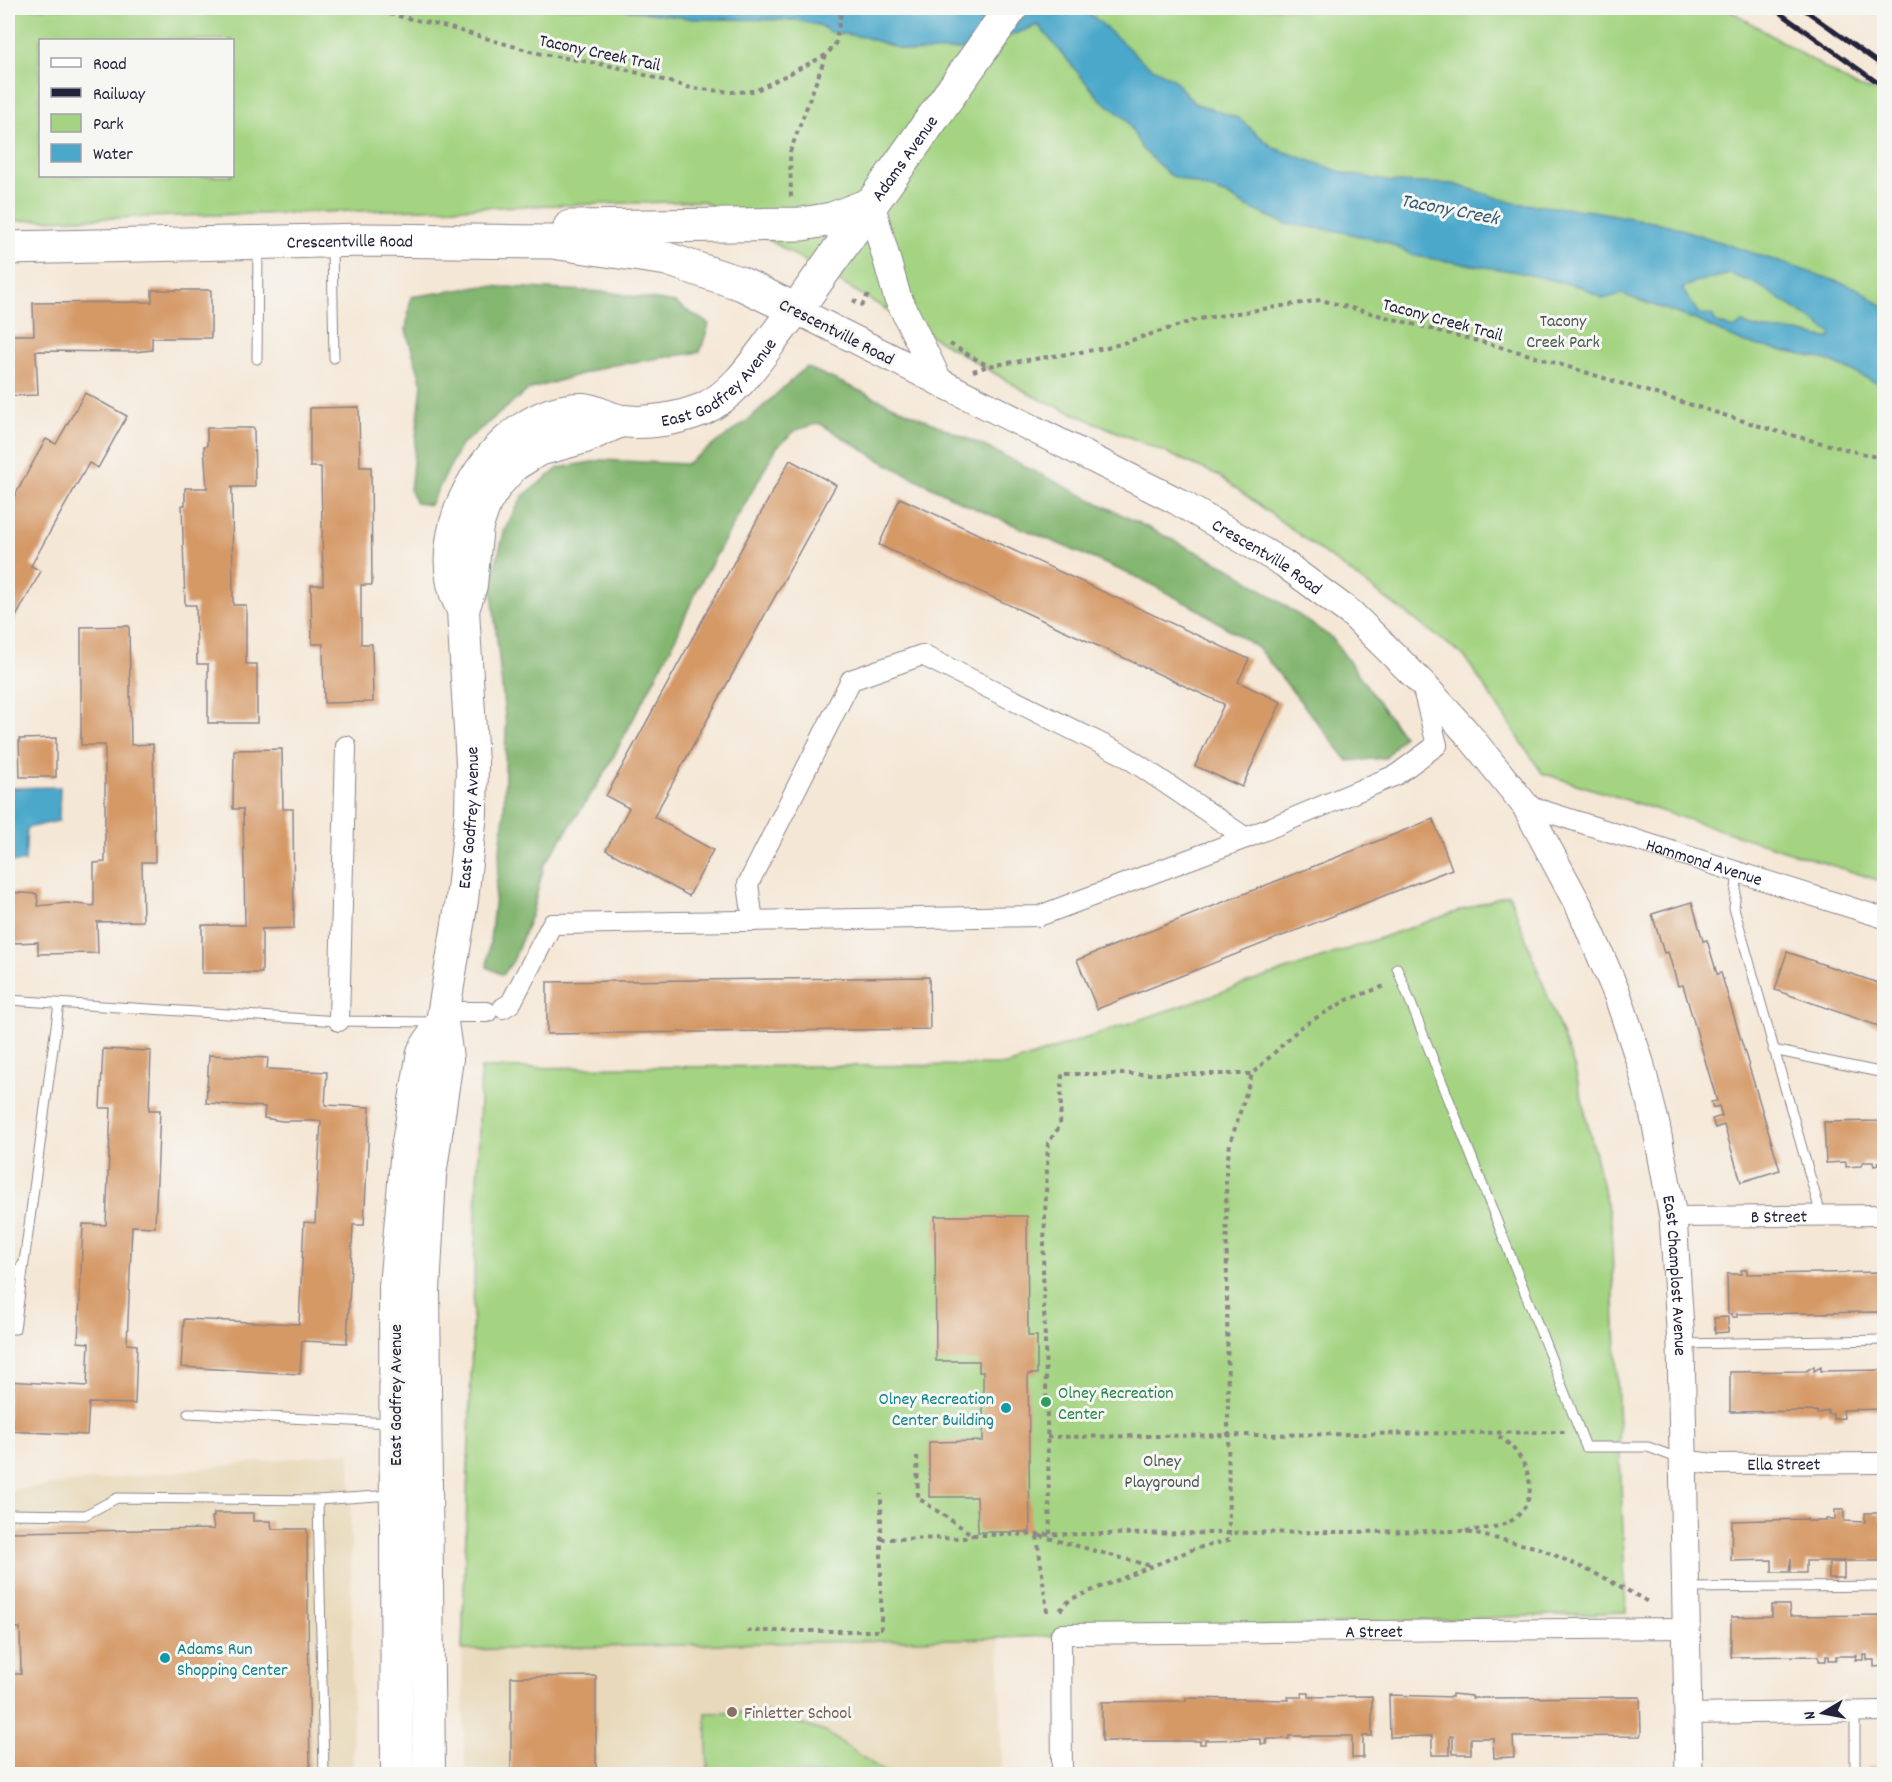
<svg xmlns="http://www.w3.org/2000/svg" width="1892" height="1782" font-family="Dekko,sans-serif">
<style>
.built{fill:#e8d9ba}
.green{fill:#a4d482;stroke:#637b5e;stroke-width:1.5;fill-rule:evenodd}
.forest{fill:#83b670;stroke:#526c56;stroke-width:1.5}
.water{fill:#4ba8ca;stroke:#366582;stroke-width:1.5;fill-rule:evenodd}
.building{fill:#d59966}
.lines{fill:none;stroke-linecap:round;stroke-linejoin:round}
.lane-casing{stroke:#8c8488;stroke-width:11}
.street-casing{stroke:#8c8488;stroke-width:22}
.secondary-casing{stroke:#8c8488;stroke-width:29}
.primary-casing{stroke:#8c8488;stroke-width:34}
.highway-casing{stroke:#8c8488;stroke-width:35}
.path{stroke:#8c8488;stroke-width:4;stroke-dasharray:4.5 4.5;stroke-linecap:butt}
.lane{stroke:#fff;stroke-width:9}
.street{stroke:#fff;stroke-width:20}
.secondary{stroke:#fff;stroke-width:27}
.primary{stroke:#fff;stroke-width:32}
.highway{stroke:#fff;stroke-width:33}
.rail{stroke:#22223b;stroke-width:4.5}
.leisure-dot{fill:#2e9e5b;stroke:#f6f6f2;stroke-width:2}
.culture-dot{fill:#0f9aa8;stroke:#f6f6f2;stroke-width:2}
.education-dot{fill:#8d6e63;stroke:#f6f6f2;stroke-width:2}
.labels{text-anchor:middle;stroke-width:6;stroke-linejoin:round;paint-order:stroke}
.street-label{font-size:18px;fill:#22223b;stroke:#f6f6f2}
.park-label{font-size:18px;fill:#495750;stroke:#f6f6f2}
.leisure-label{font-size:18px;fill:#27864d;stroke:#f6f6f2;text-anchor:start}
.culture-label{font-size:18px;fill:#0d838f;stroke:#f6f6f2;text-anchor:end}
.education-label{font-size:18px;fill:#785e54;stroke:#f6f6f2;text-anchor:start}
.water-label{font-size:20px;font-style:italic;fill:#325874;stroke:#f6f6f2}
</style>
<rect width="100%" height="100%" fill="#f6f6f2"/>
<filter id="ink" filterUnits="userSpaceOnUse"><feTurbulence type="fractalNoise" baseFrequency=".0167" numOctaves="2"/><feDisplacementMap in="SourceGraphic" scale="12" xChannelSelector="R" yChannelSelector="G"/><feConvolveMatrix kernelMatrix="1 2 1 2 8 2 1 2 1" color-interpolation-filters="sRGB"/></filter>
<filter id="wash" filterUnits="userSpaceOnUse"><feTurbulence type="fractalNoise" baseFrequency=".008" numOctaves="4" result="noise"/><feDisplacementMap in="SourceGraphic" scale="24" xChannelSelector="R" yChannelSelector="G"/><feGaussianBlur stdDeviation="1.35" result="paint"/><feColorMatrix in="noise" values="0 0 0 0 0 0 0 0 0 0 0 0 0 0 0 0 0 1.4 0 .05"/><feComposite in="paint" operator="in"/></filter>
<g filter="url(#wash)">
<rect width="100%" height="100%" fill="#f5e7d6"/>
<g class="built">
<path d="M350,1452L353,1774H8V1490Z"/>
<path d="M999,1638L1002,1774H465L462,1650Z"/>
</g>
<g class="green">
<path d="M8,8H1726L1855,86L1884,93V882L1542,773L1464,656L1218,475L1033,396L703,201L8,221ZM40,40H232V176H40Z"/>
<path d="M1509,894L1574,1066L1611,1222L1626,1612L999,1638L462,1650L481,1068L1007,1065Z"/>
<path d="M765,1712L827,1733L887,1774H708L706,1713Z"/>
</g>
<g class="forest">
<path d="M484,286L607,292L675,303L709,324L700,352L608,366L528,390L461,445L430,505L416,503L410,491L422,384L406,330L411,297Z"/>
<path d="M806,367L982,445L1235,571L1332,638L1403,736L1385,758L1348,761L1258,648L1201,611L1141,579L965,504L887,464L819,423L796,430L777,447L697,589L673,644L603,776L544,865L532,913L513,961L503,975L487,967L504,815L506,726L491,582L505,529L523,496L559,468L602,460L686,464L747,421Z"/>
</g>
<g class="water">
<path d="M611,8H1084L1146,64L1173,79L1194,103L1238,118L1274,148L1347,174L1393,182L1454,184L1514,203L1593,211L1669,225L1857,288L1884,307V386L1827,360L1745,343L1693,319L1621,294L1603,299L1582,287L1517,272L1415,256L1386,242L1338,231L1286,224L1245,206L1227,195L1170,175L1142,149L1126,119L1099,98L1038,25L976,49L910,52L864,37L830,32L821,26L797,20L695,19ZM1732,274C1740,280 1750,280 1758,285C1782,301 1808,316 1832,334L1830,338C1818,338 1809,334 1798,332C1779,330 1760,332 1742,323L1734,329L1715,322L1713,315L1699,314L1682,289L1695,282Z"/>
<path d="M60,787L59,821L27,828L25,862H8V788Z"/>
</g>
<g id="blocks">
<g class="building">
<path d="M152,290H211V338H152V350L134,352L36,351L38,395L8,396V335H34L33,303L152,302Z"/>
<path d="M85,393L127,416L98,468L89,463L46,539L31,566L41,571L12,624L8,621V508L46,439L56,444Z"/>
<path d="M359,407L360,467H371L372,585H361V644H372L373,702L324,703L323,644H312L311,585H323L321,467H310V408Z"/>
<path d="M207,428H254L255,487H232L233,605H246V664H257V723H208V664H197L196,605H185L182,505H185V488H207L204,446H207Z"/>
<path d="M790,460L836,485L654,817L713,850L689,896L606,850L629,808L606,796Z"/>
<path d="M900,498L1249,659L1238,682L1281,702L1242,787L1195,766L1224,704L879,545Z"/>
<path d="M129,626L131,745L153,744L155,862H142L143,921L97,922L98,953L38,954V942L13,943V963H8V892L37,894L38,906L67,903L94,906V863L105,862V745H81V627Z"/>
<path d="M56,738V777H20L19,739Z"/>
<path d="M282,749L283,809H293L294,928L262,929V973H202V925H245L243,809H233L234,750Z"/>
<path d="M1433,819L1452,869L1097,1009L1077,960Z"/>
<path d="M1692,902L1703,941L1707,940L1717,974L1721,973L1780,1170L1741,1182L1724,1125L1715,1128L1712,1119L1722,1116L1719,1106L1713,1108L1711,1102L1717,1101L1683,985L1678,986L1668,952L1664,953L1652,914Z"/>
<path d="M1787,952L1884,985V1028L1775,990Z"/>
<path d="M929,977L930,1029L547,1034V982Z"/>
<path d="M103,1049L151,1051L149,1110H160L155,1227L132,1226L127,1344L137,1345L135,1404L89,1403L87,1435L8,1431V1381L87,1386L89,1343L78,1342L83,1224L106,1225L111,1108H100Z"/>
<path d="M209,1055L268,1058L267,1069L327,1072L325,1105L370,1107L364,1225H353L347,1343L302,1341L300,1374L181,1367L184,1319L299,1324L304,1222L315,1223L321,1121H282L264,1118L265,1107L206,1103Z"/>
<path d="M1881,1104H1884V1162H1878L1879,1165L1874,1166L1873,1162H1863L1861,1166L1846,1167V1162L1826,1163L1824,1122L1880,1121Z"/>
<path d="M935,1216H1027L1028,1336H1037V1374H1028L1030,1532H978L977,1497H929V1442L983,1441V1372H979V1361H936Z"/>
<path d="M1741,1270H1747V1274L1884,1272V1316L1879,1312L1737,1314V1317H1732V1314H1728L1727,1274H1742Z"/>
<path d="M1728,1317V1332L1715,1333L1714,1318Z"/>
<path d="M1814,1366V1371L1821,1367V1371L1884,1370V1409L1843,1410L1844,1418L1833,1419V1414H1828V1410L1817,1414V1411L1730,1412V1372L1806,1371Z"/>
<path d="M1835,1510H1844V1521L1865,1522V1513H1881V1521H1884V1561H1806V1573H1791V1558L1789,1572H1772V1560L1731,1561L1732,1521L1807,1519V1521H1826V1519H1835Z"/>
<path d="M214,1513H253V1521H271L272,1529H307L310,1774H8V1674H21L20,1628H8V1532L214,1529L212,1517H214Z"/>
<path d="M1844,1562V1578H1829V1563Z"/>
<path d="M1772,1605H1789L1790,1616L1884,1615L1883,1666L1874,1667V1660H1867V1655H1863V1660H1855L1856,1656H1836V1660H1829V1656H1826V1661H1819V1656L1731,1657V1617L1772,1616Z"/>
<path d="M596,1676V1774H511V1677Z"/>
<path d="M1302,1693H1309V1697L1372,1696V1736H1363V1758H1352V1736H1289V1739H1266V1744H1261V1739L1205,1740V1744H1200V1741H1102V1702L1186,1701V1698L1289,1700L1288,1697H1302Z"/>
<path d="M1452,1694L1472,1696V1698L1640,1697L1641,1734L1640,1736L1513,1737L1514,1757L1494,1758L1493,1738H1471V1754H1453V1736H1450V1755H1432V1736L1390,1737L1389,1695L1452,1697Z"/>
<path d="M1884,1767V1774H1868V1768Z"/>
</g>
</g>
</g>
<g filter="url(#ink)">
<use href="#blocks" fill-opacity="0" stroke="#8c8488" stroke-width="1.5"/>
<g class="lines">
<g class="lane-casing">
<g id="lane">
<path d="M332,247L334,358"/>
<path d="M257,359L258,248"/>
<path d="M1738,871L1734,908L1821,1215"/>
<path d="M1397,968L1586,1447H1648L1680,1459"/>
<path d="M8,1000L339,1021L434,1022"/>
<path d="M1773,1050L1884,1073"/>
<path d="M8,1283L23,1264"/>
<path d="M8,1329H15L59,1004"/>
<path d="M1683,1344L1884,1340"/>
<path d="M188,1413L392,1423"/>
<path d="M8,1514L85,1515L117,1498L318,1500"/>
<path d="M1689,1588L1884,1586"/>
<path d="M324,1774L318,1500L392,1495"/>
<path d="M1855,1774V1712"/>
</g>
</g>
<g class="street-casing">
<g id="street">
<path id="s1" d="M1525,805L1884,918"/>
<path d="M753,921L748,884L851,680L922,655L1124,755L1246,838"/>
<path d="M503,1008L511,1003L552,924L1039,916L1246,838L1396,775L1437,745L1422,685"/>
<path d="M444,1012H487"/>
<path d="M339,1021L346,746"/>
<path id="s2" d="M1673,1217L1884,1215"/>
<path id="s3" d="M1682,1460L1713,1464L1884,1463"/>
<path d="M1688,1714L1884,1711"/>
<path id="s4" d="M1062,1774L1061,1634L1686,1628"/>
</g>
</g>
<g class="secondary-casing">
<g id="secondary">
<path d="M871,204L897,296L939,382"/>
<path id="s5" d="M796,310L1175,500L1283,563L1352,614L1421,682L1467,733L1525,805L1582,912L1617,994L1640,1062L1656,1125L1673,1217L1681,1344L1689,1774"/>
</g>
</g>
<g class="primary-casing">
<g id="primary">
<path id="s6" d="M460,604C424,529 498,408 583,409C596,410 609,419 622,421C648,424 679,419 703,409C744,390 766,342 796,310"/>
<path d="M397,1774L395,1287L407,1149L423,1052L442,1022"/>
<path id="s7" d="M429,1774L424,1291L430,1175L447,1059L442,1022L462,900L471,813L472,764L463,610L471,585L477,526L485,503L497,484L514,465L538,450L585,437L621,421"/>
</g>
</g>
<g class="highway-casing">
<g id="highway">
<path d="M570,227L802,224L832,219L871,204"/>
<path id="s8" d="M8,248L365,240L552,242L667,259L742,284L796,310L1011,8"/>
</g>
</g>
<g class="path">
<path d="M363,8L447,27L537,53L617,67L691,88L732,92L755,91L826,55L835,45L842,8"/>
<path d="M791,197L790,152L826,55"/>
<path d="M853,300L862,305L869,293"/>
<path d="M950,344L988,366"/>
<path d="M973,371L988,366L1107,348L1199,319L1321,300L1523,353L1779,432L1884,459"/>
<path d="M1047,1437L1565,1432"/>
<path d="M917,1456L918,1498L973,1535L1462,1531L1539,1548L1607,1579L1650,1603"/>
<path d="M1466,1531C1482,1529 1502,1528 1515,1518C1546,1493 1523,1449 1495,1434"/>
<path d="M1050,1534L1043,1267L1048,1143L1060,1126L1062,1074H1252"/>
<path d="M881,1539L964,1538L973,1535"/>
<path d="M1060,1610L1071,1599L1194,1549L1229,1540L1226,1171L1230,1144L1252,1074L1302,1026L1347,1000L1387,985"/>
<path d="M1047,1612L1037,1535L1151,1566"/>
<path d="M747,1631H881V1494"/>
</g>
<use href="#lane" class="lane"/>
<use href="#street" class="street"/>
<use href="#secondary" class="secondary"/>
<use href="#primary" class="primary"/>
<use href="#highway" class="highway"/>
<g class="rail">
<path d="M1773,8L1884,87"/>
<path d="M1802,8L1884,67"/>
</g>
</g>
</g>
<circle class="leisure-dot" cx="1046" cy="1402" r="6"/>
<g class="culture-dot">
<circle cx="1006" cy="1408" r="6"/>
<circle cx="165" cy="1658" r="6"/>
</g>
<circle class="education-dot" cx="732" cy="1712" r="6"/>
<g class="labels">
<g class="street-label">
<text transform="translate(600 52) rotate(12)" y="6">Tacony Creek Trail</text>
<text dy="6" stroke="none"><textPath href="#s8" startOffset="986">Adams Avenue</textPath></text>
<text dy="6" stroke="none"><textPath href="#s8" startOffset="342">Crescentville Road</textPath></text>
<text transform="translate(1443 319) rotate(15)" y="6">Tacony Creek Trail</text>
<text transform="translate(837 331) rotate(27)" y="6">Crescentville Road</text>
<text dy="6" stroke="none"><textPath href="#s6" startOffset="416">East Godfrey Avenue</textPath></text>
<text dy="6" stroke="none"><textPath href="#s5" startOffset="532">Crescentville Road</textPath></text>
<text dy="6" stroke="none"><textPath href="#s7" startOffset="960">East Godfrey Avenue</textPath></text>
<text dy="6" stroke="none"><textPath href="#s1" startOffset="188">Hammond Avenue</textPath></text>
<text dy="6" stroke="none"><textPath href="#s2" startOffset="106">B Street</textPath></text>
<text dy="6" stroke="none"><textPath href="#s5" startOffset="1392">East Champlost Avenue</textPath></text>
<text transform="translate(395 1395) rotate(-90)" y="6">East Godfrey Avenue</text>
<text dy="6" stroke="none"><textPath href="#s3" startOffset="102">Ella Street</textPath></text>
<text dy="6" stroke="none"><textPath href="#s4" startOffset="453">A Street</textPath></text>
</g>
<g class="park-label">
<text x="1563" y="326">Tacony<tspan x="1563" dy="21">Creek Park</tspan></text>
<text x="1162" y="1466">Olney<tspan x="1162" dy="21">Playground</tspan></text>
</g>
<g class="leisure-label">
<text x="1058" y="1398">Olney Recreation<tspan x="1058" dy="21">Center</tspan></text>
</g>
<g class="culture-label">
<text x="994" y="1404">Olney Recreation<tspan x="994" dy="21">Center Building</tspan></text>
<text x="177" y="1654" text-anchor="start">Adams Run<tspan x="177" dy="21">Shopping Center</tspan></text>
</g>
<g class="education-label">
<text x="744" y="1718">Finletter School</text>
</g>
<g class="water-label">
<text transform="translate(1450 208) rotate(11)" y="7">Tacony Creek</text>
</g>
</g>
<rect width="1892" height="1782" fill="none" stroke="#f6f6f2" stroke-width="30"/>
<rect x="39" y="39" width="195" height="138" fill="#f6f6f2" stroke="#a1a1a9" stroke-width="1.5"/>
<rect x="51" y="58" width="30" height="9" fill="#ffffff" stroke="#a1a1a9" stroke-width="1.5"/>
<text x="93" y="69" font-size="18" fill="#22223b">Road</text>
<rect x="51" y="88" width="30" height="9" fill="#22223b" stroke="#a1a1a9" stroke-width="1.5"/>
<text x="93" y="99" font-size="18" fill="#22223b">Railway</text>
<rect x="51" y="114" width="30" height="18" fill="#a4d482" stroke="#a1a1a9" stroke-width="1.5"/>
<text x="93" y="129" font-size="18" fill="#22223b">Park</text>
<rect x="51" y="144" width="30" height="18" fill="#4ba8ca" stroke="#a1a1a9" stroke-width="1.5"/>
<text x="93" y="159" font-size="18" fill="#22223b">Water</text>
<g transform="translate(1823 1713) rotate(260)" stroke="#f6f6f2" stroke-width="4.5" paint-order="stroke">
<path d="M0-4.5L10 22L0 15L-10 22Z" fill="#22223b"/>
<text y="-9" font-size="16" font-weight="bold" text-anchor="middle" fill="#22223b">N</text>
</g>
</svg>
